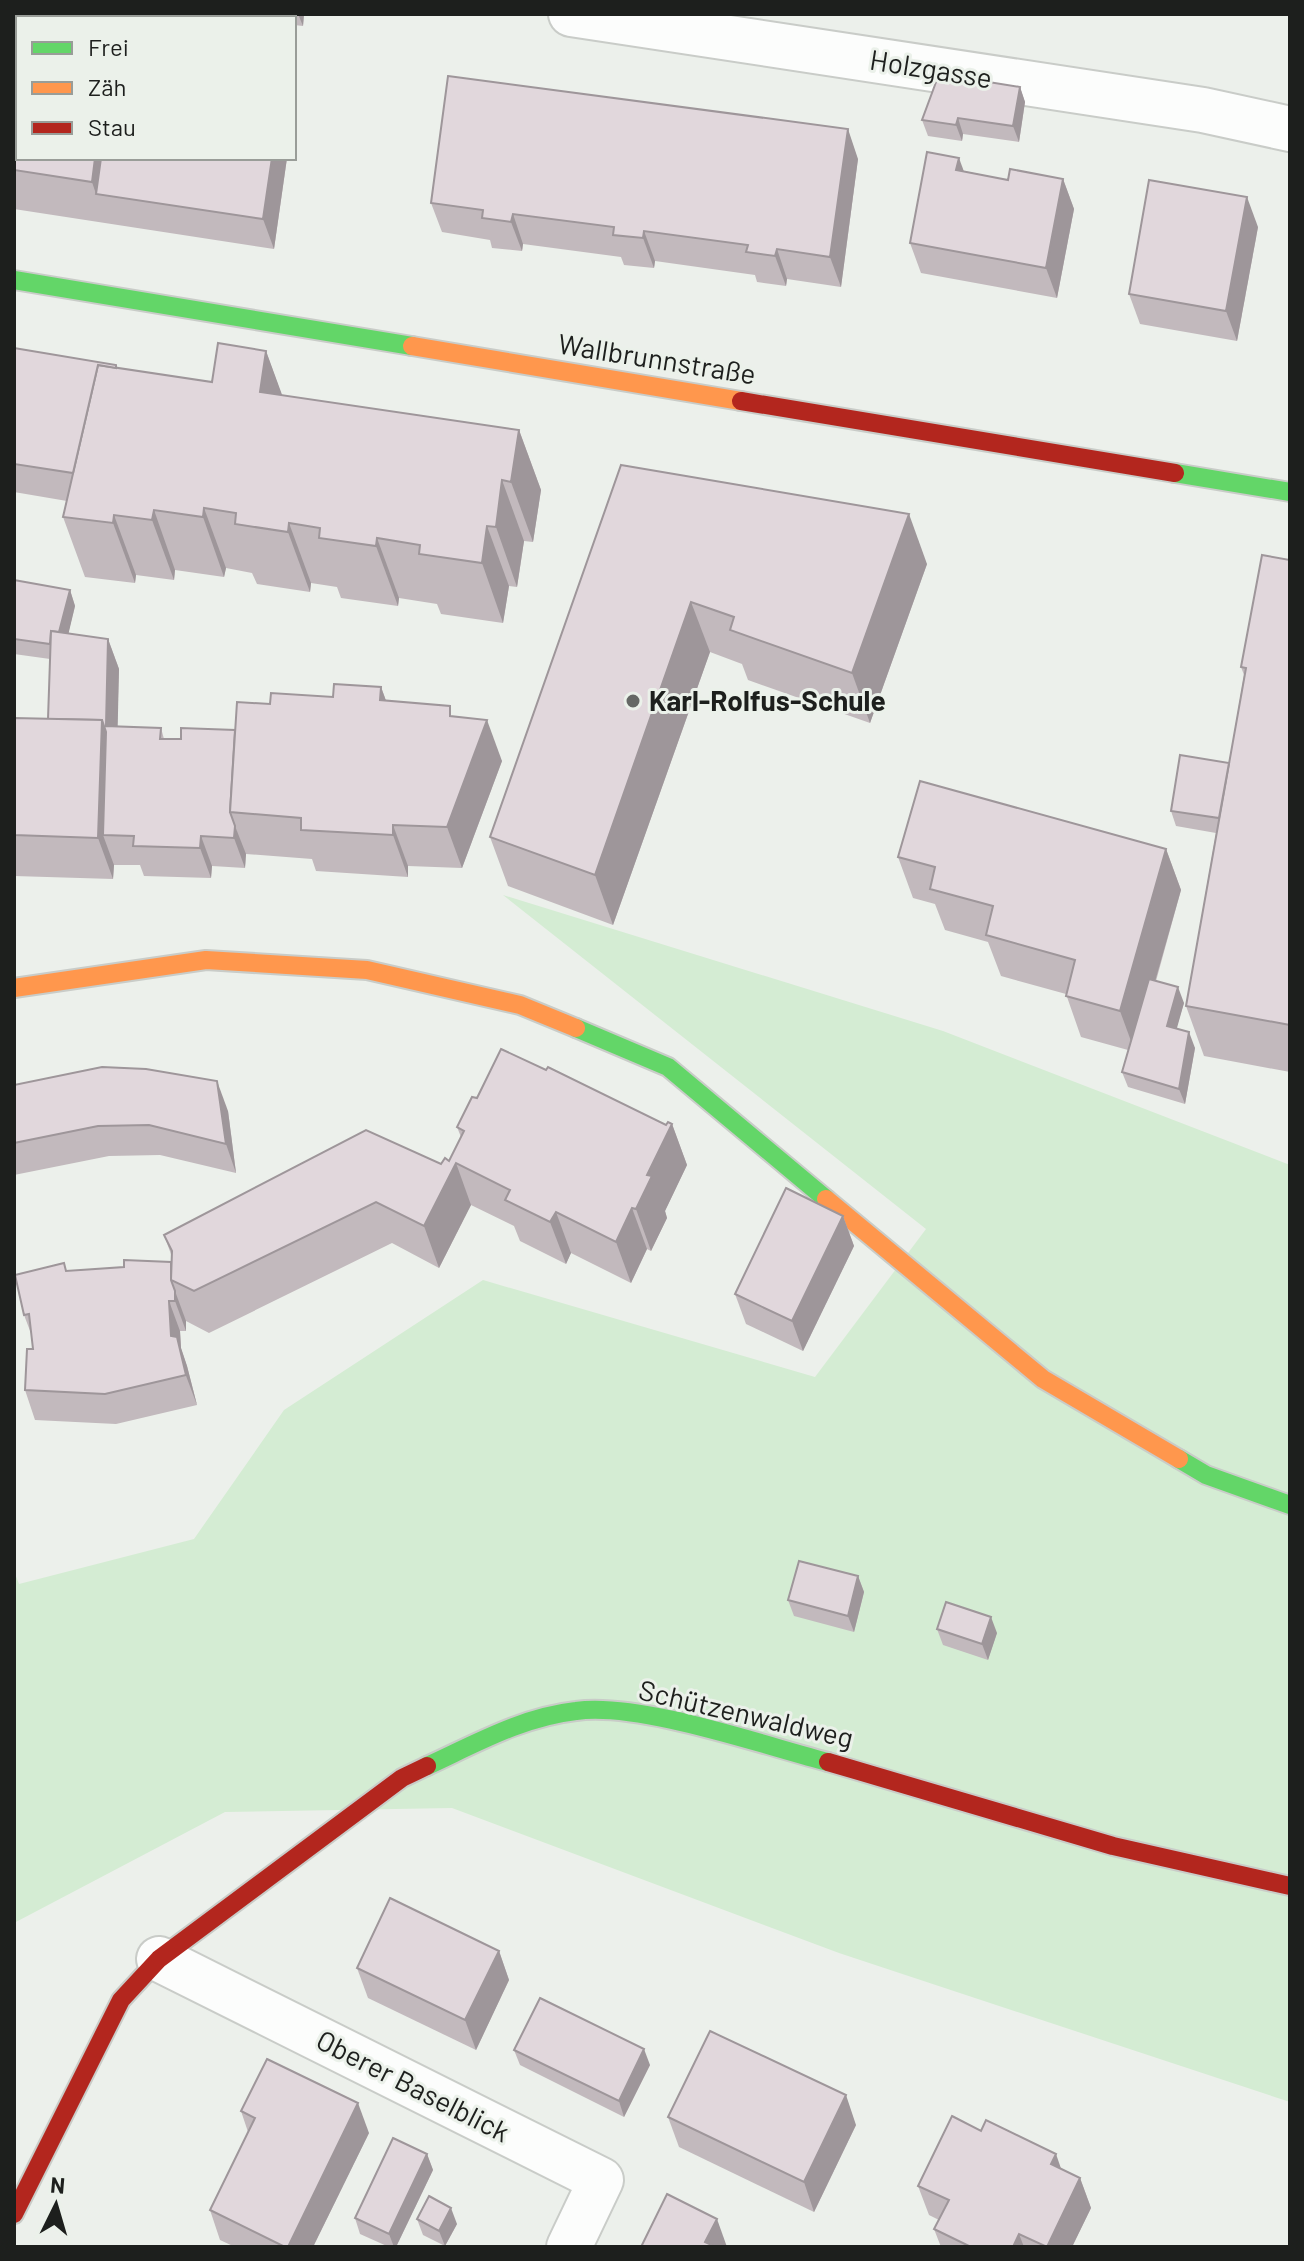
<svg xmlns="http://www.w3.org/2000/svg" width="1304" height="2261" font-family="Barlow,sans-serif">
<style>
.green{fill:#d4ecd3}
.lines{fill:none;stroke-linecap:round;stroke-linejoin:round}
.street-casing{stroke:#c9ccc8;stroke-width:48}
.fast-casing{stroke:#c9ccc8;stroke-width:22}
.slow-casing{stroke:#c9ccc8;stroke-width:22}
.jam-casing{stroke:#c9ccc8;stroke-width:22}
.street{stroke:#fcfdfc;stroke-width:44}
.fast{stroke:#63d668;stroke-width:18}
.slow{stroke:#ff974d;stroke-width:18}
.jam{stroke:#b3261e;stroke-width:18}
.wall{fill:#c2b9bd}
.shaded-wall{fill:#9e969a}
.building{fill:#e1d7dc;stroke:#9e969a;stroke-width:2}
.poi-dot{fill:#656865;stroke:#ebf1ea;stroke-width:3}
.labels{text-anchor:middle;stroke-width:6;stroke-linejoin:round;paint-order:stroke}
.street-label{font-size:28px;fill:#1d1f1d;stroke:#ebf1ea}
.poi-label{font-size:28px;font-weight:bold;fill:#1d1f1d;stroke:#ebf1ea;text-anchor:start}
</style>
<rect width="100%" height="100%" fill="#ecf0eb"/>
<path class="green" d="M503,895L943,1031L1290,1165V2102L839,1953L452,1808L225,1812L14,1923V1571L19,1584L194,1539L284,1410L483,1280L815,1377L926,1229Z"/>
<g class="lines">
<g class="street-casing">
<g id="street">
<path d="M571,14L1203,110L1290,129"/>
<path d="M159,1959L601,2180L569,2247"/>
</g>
</g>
<g class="fast-casing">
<g id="fast">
<path d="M14,280L412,346"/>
<path d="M1175,473L1290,492"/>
<path d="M576,1028L668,1067L826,1199"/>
<path d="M1179,1459L1206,1475L1290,1505"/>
<path d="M427,1766C475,1744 522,1717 576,1711C640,1702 762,1745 828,1762"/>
</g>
</g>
<g class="slow-casing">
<g id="slow">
<path d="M412,346L741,401"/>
<path d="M14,988L206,960L367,970L520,1005L576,1028"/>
<path d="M826,1199L1043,1379L1179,1459"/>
</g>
</g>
<g class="jam-casing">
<g id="jam">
<path d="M741,401L1175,473"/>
<path d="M828,1762L1113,1846L1290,1886"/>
<path d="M14,2214L121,2000L159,1959L402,1778L427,1766"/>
</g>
</g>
<use href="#street" class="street"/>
<use href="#fast" class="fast"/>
<use href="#slow" class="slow"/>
<use href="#jam" class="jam"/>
</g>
<g class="wall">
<path d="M14,14L18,158H287L274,249L14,209Z"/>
<path d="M124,14H304L303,26L294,25V18H244L238,16V18H123Z"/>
<path d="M1020,87L1025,102L1019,142L963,134L962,141L928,136L922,120Z"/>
<path d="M858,159L841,287L787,279L786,286L757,282L755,275L655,261L654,268L624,265L621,257L523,244L522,251L492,248L490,240L442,232L431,203Z"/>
<path d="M964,171L1008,180L1063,179L1074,209L1057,298L921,273L910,243Z"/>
<path d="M1258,227L1237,341L1140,324L1129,294Z"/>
<path d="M14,348L116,365L118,368L212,382L266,351L282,396L519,430L541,490L533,542L524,541L517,587L509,586L503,623L441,614L437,604L399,598L398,606L341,598L337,587L311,583L310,592L257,584L252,573L226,568L224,577L175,570L174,580L136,575L135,583L85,577L63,517L67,501L14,492Z"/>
<path d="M621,465L927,564L870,723L748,680L742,664L710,652L613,925L508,886L490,837Z"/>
<path d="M1290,560V1072L1204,1056L1186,1006L1216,833L1176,826L1171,811L1229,763L1244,675L1241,667Z"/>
<path d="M14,580L70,590L75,606L68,634L108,639L119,669L117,727L161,728L164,739H181L235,730L270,704L333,697L381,687L386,701L454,717L502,761L462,868L408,866V877L316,871L312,859L246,854L245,868L212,866L211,878L144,876L140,865H114L113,879L14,876V718L48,719L50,659L14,654Z"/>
<path d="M1166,849L1181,890L1156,981L1184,1003L1176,1029L1195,1048L1185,1104L1128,1087L1122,1072L1128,1050L1081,1037L1066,994L1001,976L988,942L945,930L935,904L913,898L898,857Z"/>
<path d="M14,1085L228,1111L236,1173L160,1155L109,1156L14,1175Z"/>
<path d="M477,1098L666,1125L672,1124L687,1165L665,1211L667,1218L651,1251L647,1249L631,1283L571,1253L566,1264L520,1241L514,1226L471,1205L439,1268L392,1243L209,1333L186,1321V1331H180L181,1348L187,1366L197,1405L116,1424L35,1420L25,1390L33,1349L32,1336L24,1315L67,1271L124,1267L171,1262L172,1257L164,1235L441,1164L449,1161L461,1137L457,1127Z"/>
<path d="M843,1216L854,1246L803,1351L746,1324L735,1294Z"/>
<path d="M858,1576L864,1592L854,1632L794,1616L788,1600Z"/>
<path d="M937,1629L997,1633L988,1660L943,1645Z"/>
<path d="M499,1951L509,1980L476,2050L368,1998L357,1968Z"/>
<path d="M514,2050L650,2065L624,2117L520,2065Z"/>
<path d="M241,2111L369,2133L313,2247H235L220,2240L210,2210L248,2132Z"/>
<path d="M668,2117L856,2125L814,2212L679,2147Z"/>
<path d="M427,2154L433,2170L396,2247H389L360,2234L355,2218Z"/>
<path d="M1061,2169L1080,2178L1091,2208L1072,2247H941L934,2229L939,2220L929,2215L918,2186Z"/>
<path d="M417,2219L457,2224L445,2246L423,2235Z"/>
</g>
<g class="shaded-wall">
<path d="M184,14H195L196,18H183Z"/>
<path d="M223,14H237L238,18H222Z"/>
<path d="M298,14H304L303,26Z"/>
<path d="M1020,87L1025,102L1019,142L1013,126Z"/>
<path d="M958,118L963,134L962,141L956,125Z"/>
<path d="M848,129L858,159L841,287L830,257Z"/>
<path d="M95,158H117L96,194L92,182Z"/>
<path d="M272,158H287L274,249L263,219Z"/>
<path d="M959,158L970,188L956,170Z"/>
<path d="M1063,179L1074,209L1057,298L1046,268Z"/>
<path d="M1247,197L1258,227L1237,341L1226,311Z"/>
<path d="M513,214L523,244L522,251L511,222Z"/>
<path d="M644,231L655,261L654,268L643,238Z"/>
<path d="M777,249L787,279L786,286L775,256Z"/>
<path d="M266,351L288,411L260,392Z"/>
<path d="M519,430L541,490L533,542L511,482Z"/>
<path d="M502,480L524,541L517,587L496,527Z"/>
<path d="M204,508L226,568L224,577L203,517Z"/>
<path d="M154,510L175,570L174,580L152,520Z"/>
<path d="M909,514L927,564L870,723L852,673Z"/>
<path d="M114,515L136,575L135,583L113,523Z"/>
<path d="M289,523L311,583L310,592L288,532Z"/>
<path d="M487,526L509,586L503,623L482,563Z"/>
<path d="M377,538L399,598L398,606L376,546Z"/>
<path d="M70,590L75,606L62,661L56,645Z"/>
<path d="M691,602L710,652L613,925L595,875Z"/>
<path d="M108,639L119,669L117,756L106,726Z"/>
<path d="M381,687L396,728L380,700Z"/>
<path d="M102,720L117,762L103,835L114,865L113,879L98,838Z"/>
<path d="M487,720L502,761L462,868L447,827Z"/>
<path d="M393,825L408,866V877L393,835Z"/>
<path d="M235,826L246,854L245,868L234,838Z"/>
<path d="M201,836L212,866L211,878L200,848Z"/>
<path d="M1166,849L1181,890L1135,1052L1120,1011Z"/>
<path d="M1178,987L1184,1003L1173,1042L1167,1026Z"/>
<path d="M1189,1032L1195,1048L1185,1104L1179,1089Z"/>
<path d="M217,1081L228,1111L236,1173L226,1144Z"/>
<path d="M672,1124L687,1165L665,1211L667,1218L651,1251L636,1209L647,1175Z"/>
<path d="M456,1163L471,1205L439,1268L424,1226Z"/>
<path d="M632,1208L647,1249L631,1283L616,1242Z"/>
<path d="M556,1212L571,1253L566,1264L550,1222Z"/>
<path d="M843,1216L854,1246L803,1351L792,1321Z"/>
<path d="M175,1291L186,1321V1331L175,1301Z"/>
<path d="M169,1301L180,1331L181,1348L187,1366L197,1405L171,1336Z"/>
<path d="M858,1576L864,1592L854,1632L848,1616Z"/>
<path d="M991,1617L997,1633L988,1660L982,1644Z"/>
<path d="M499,1951L509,1980L476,2050L465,2020Z"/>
<path d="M644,2049L650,2065L624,2117L619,2101Z"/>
<path d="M846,2095L856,2125L814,2212L804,2182Z"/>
<path d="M358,2103L369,2133L313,2247H288Z"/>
<path d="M427,2154L433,2170L396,2247H394L389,2234Z"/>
<path d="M1056,2154L1066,2183L1051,2164Z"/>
<path d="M1080,2178L1091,2208L1072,2247H1047Z"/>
<path d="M451,2208L457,2224L445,2246L439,2231Z"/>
<path d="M717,2219L727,2247H707L705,2242Z"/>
<path d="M1019,2234L1024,2247H1013Z"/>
</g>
<g class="building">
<path d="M14,14H29L28,18H18V158H95L92,182L14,170Z"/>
<path d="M124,14H184L183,18H123Z"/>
<path d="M202,14H223L222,18H202Z"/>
<path d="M939,74L1020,87L1013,126L958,118L956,125L922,120Z"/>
<path d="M448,76L848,129L830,257L777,249L775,256L746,252L748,245L644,231L643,238L613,235L614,227L513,214L511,222L482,218L483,210L431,203Z"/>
<path d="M927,152L959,158L956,170L1008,180L1010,169L1063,179L1046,268L910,243Z"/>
<path d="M101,158H272L263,219L96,194Z"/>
<path d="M1149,180L1247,197L1226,311L1129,294Z"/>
<path d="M218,343L266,351L260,392L519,430L511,482L502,480L496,527L487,526L482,563L419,554L420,545L377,538L376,546L319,538L320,528L289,523L288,532L235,524L236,513L204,508L203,517L154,510L152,520L114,515L113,523L63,517L98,365L212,382Z"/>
<path d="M14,348L116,365V368L98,365L73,473L14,464Z"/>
<path d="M621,465L909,514L852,673L730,630L734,617L691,602L595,875L490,837Z"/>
<path d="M1262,555L1290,560V1025L1186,1006L1246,668L1241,667Z"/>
<path d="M14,580L70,590L59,632L51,631L50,644L14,639Z"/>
<path d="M51,631L108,639L106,726L161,728L160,739H181V728L235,730L230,812L235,826L234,838L201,836L200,848L133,846L134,836L103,835L106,732L102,720L48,719Z"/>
<path d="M334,684L381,687L380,700L450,706V716L487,720L447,827L393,825V835L301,830V818L230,812L237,702L270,704L271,693L333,697Z"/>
<path d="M14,718L102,720L98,838L14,835Z"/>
<path d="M1180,755L1229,763L1219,818L1171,811Z"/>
<path d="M920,781L1166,849L1120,1011L1066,996L1075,960L986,935L993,906L930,889L935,867L898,857Z"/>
<path d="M1149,979L1178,987L1167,1026L1189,1032L1179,1089L1122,1072Z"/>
<path d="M501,1049L546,1070L548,1067L666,1125L668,1122L672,1124L647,1175L652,1176L636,1209L632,1208L616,1242L556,1212L550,1222L505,1200L510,1190L456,1163L424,1226L376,1202L194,1291L171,1280L172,1251L164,1235L366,1130L441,1164L445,1158L449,1161L464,1131L457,1127L472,1097L477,1098Z"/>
<path d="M102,1067L146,1069L217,1081L226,1144L149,1125L98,1126L14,1143V1085Z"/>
<path d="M786,1188L843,1216L792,1321L735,1294Z"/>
<path d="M124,1260L171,1262V1280L175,1291V1301H169L171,1336L177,1337L186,1375L105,1394L25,1390L27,1349H33L29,1314L24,1315L15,1275L64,1263L66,1271L124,1267Z"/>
<path d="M799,1561L858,1576L848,1616L788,1600Z"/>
<path d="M946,1602L991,1617L982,1644L937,1629Z"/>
<path d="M390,1898L499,1951L465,2020L357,1968Z"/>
<path d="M540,1998L644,2049L619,2101L514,2050Z"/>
<path d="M710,2031L846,2095L804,2182L668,2117Z"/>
<path d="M267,2059L358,2103L288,2247H285L210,2210L255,2118L241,2111Z"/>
<path d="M952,2116L981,2131L986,2120L1056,2154L1051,2164L1080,2178L1047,2247L1019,2234L1013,2247H971L934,2229L949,2200L918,2186Z"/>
<path d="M393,2138L427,2154L389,2234L355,2218Z"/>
<path d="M667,2194L717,2219L705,2242L716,2247H641Z"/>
<path d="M429,2196L451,2208L439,2231L417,2219Z"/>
</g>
<circle class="poi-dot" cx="633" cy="701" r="8"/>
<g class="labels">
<g class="street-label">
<text transform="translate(931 69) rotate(9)" y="10">Holzgasse</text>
<text transform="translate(657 359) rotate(9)" y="10">Wallbrunnstraße</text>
<text transform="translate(746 1714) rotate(13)" y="10">Schützenwaldweg</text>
<text transform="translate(413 2086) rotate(27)" y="10">Oberer Baselblick</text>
</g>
<g class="poi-label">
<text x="649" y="711">Karl-Rolfus-Schule</text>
</g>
</g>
<rect width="1304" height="2261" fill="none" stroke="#1d1f1d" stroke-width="32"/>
<rect x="16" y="16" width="280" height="144" fill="#ebf1ea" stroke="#999d98" stroke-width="2"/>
<rect x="32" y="42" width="40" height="12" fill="#63d668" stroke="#999d98" stroke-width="2"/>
<text x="88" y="56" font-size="24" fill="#1d1f1d">Frei</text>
<rect x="32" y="82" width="40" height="12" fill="#ff974d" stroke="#999d98" stroke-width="2"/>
<text x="88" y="96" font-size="24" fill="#1d1f1d">Zäh</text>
<rect x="32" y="122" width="40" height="12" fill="#b3261e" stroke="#999d98" stroke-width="2"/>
<text x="88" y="136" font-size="24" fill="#1d1f1d">Stau</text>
<g transform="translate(56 2205) rotate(5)" stroke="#ebf1ea" stroke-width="6" paint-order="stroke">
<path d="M0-6L14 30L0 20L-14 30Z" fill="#1d1f1d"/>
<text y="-12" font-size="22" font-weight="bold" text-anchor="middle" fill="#1d1f1d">N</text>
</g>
</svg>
